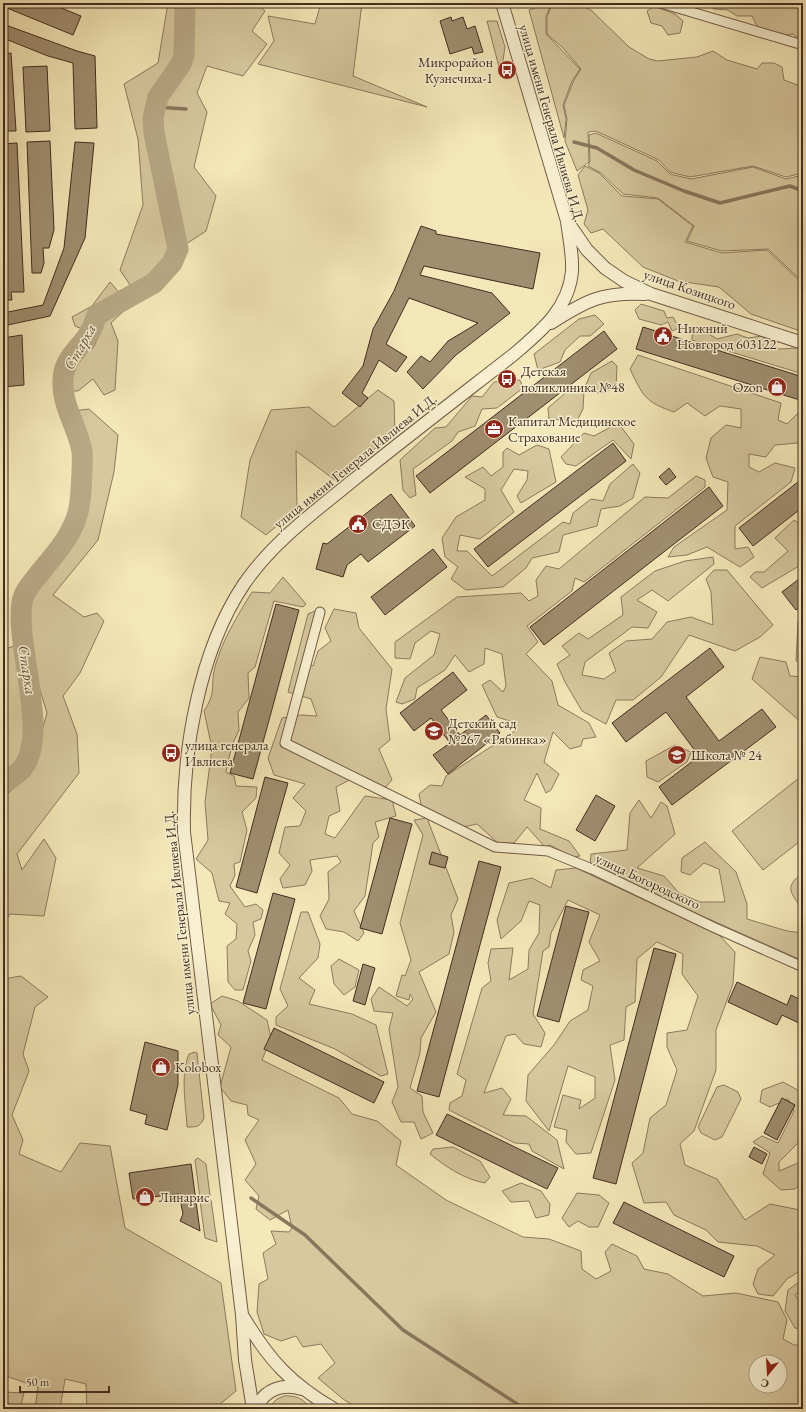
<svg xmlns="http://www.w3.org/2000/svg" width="806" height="1412" font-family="'EB Garamond',serif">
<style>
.green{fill:#d7c89e;stroke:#8d7a60;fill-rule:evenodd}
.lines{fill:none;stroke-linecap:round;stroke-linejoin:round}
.stream{stroke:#89765d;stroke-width:3.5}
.river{stroke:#b8a885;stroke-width:21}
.building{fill:#a08e70;stroke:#432c21}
.minor-casing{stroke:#705b47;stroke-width:11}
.tertiary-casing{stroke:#705b47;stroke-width:14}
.minor{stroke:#f8f0d1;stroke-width:9}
.tertiary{stroke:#f8f0d1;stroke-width:12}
.labels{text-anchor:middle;stroke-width:3;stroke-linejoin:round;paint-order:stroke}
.poi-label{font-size:14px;fill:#432c21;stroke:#f8f0d1;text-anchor:start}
.street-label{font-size:14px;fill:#432c21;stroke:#f8f0d1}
.water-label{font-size:15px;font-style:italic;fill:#66513f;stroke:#f8f0d1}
</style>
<rect width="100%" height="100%" fill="#f5e8b8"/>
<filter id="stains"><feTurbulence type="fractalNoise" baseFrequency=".005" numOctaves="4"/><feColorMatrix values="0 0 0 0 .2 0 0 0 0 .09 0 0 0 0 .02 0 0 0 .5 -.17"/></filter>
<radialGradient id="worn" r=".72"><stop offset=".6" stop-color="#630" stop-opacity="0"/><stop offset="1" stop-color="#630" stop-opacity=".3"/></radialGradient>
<g class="green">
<path d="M168,3H256L265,11L252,31L267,44L243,76L207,66L197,93L207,112L194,167L216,196L206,231L183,246L150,279L132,288L120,270L143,205L138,139L124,84L158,63Z"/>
<path d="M321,3H362L353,76L427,107L258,64L274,41L268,16L315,24Z"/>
<path d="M543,3H547L550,7L546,17V34L580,69L572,81L563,105L566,119L564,138L529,10L543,5Z"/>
<path d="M548,3H576L591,10L629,47L649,59L658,61L697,57L713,51L727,60L757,69L762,63H774L782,67L784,80L803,87V173L786,177L753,166L690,177L670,172L659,160L596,131L588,132L589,162L577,171L565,141L567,119L564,105L574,80L581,69L563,48L547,34V17L551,7Z"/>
<path d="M706,3H803V42L793,34L780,36L758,28L752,16H737L728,10L714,9Z"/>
<path d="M654,6L675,14L683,21L680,33L668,35L662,26L651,23L647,11Z"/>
<path d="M487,21H497L505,47L502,67H499Z"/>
<path d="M596,133L657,161L670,174L691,179L753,167L786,179L803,175V282L768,249L722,251L687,241L694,226L658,198L623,194L601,173L588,166L590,162L589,135Z"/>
<path d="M585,166L599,173L622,196L658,199L693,226L685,242L722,253L767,250L803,284V332L751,314L719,287L678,281L643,267L603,229L591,233L584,224L588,210L578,175Z"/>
<path d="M110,282L130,305L111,323L118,341L115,390L104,395L93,379L78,391H71L67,376L84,351L93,348L99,336L75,326L72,317L92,306Z"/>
<path d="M641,304L664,311L667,318L673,317L679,328L672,331L668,322L661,325L639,319L635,310Z"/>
<path d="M595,315L604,324L590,336H580L565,350L560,362L538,370L534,354L579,319Z"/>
<path d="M704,331L717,339L737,334L748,338L762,336L779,349L797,348L803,354V374L692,340V335Z"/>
<path d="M638,355L781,403L778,420L787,424L803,408V449L798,443L775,445L766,457L749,454V467L759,472L775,463L795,468L791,482L735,526V549L748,547L754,557L740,567L707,547L687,555L668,557L674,547L727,510L728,482L713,477L706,458L711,438L726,425L741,428V409L720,406L705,416L687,403L674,412C645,402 643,396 630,369Z"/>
<path d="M612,361L617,366L616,388L600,393L584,391L583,409L577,421L549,419L548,408L571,388L586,385L591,373Z"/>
<path d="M520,380L523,388L497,408L482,409L475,426L458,432L452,441L413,469L416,495L410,498L403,490L400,460L435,428L446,427L472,396L482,397L494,382Z"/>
<path d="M378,390L394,401L395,433L335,480L296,451L297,509L266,535L241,517L250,460L271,410L309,407L334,427Z"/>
<path d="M89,409L118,435L114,472L98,540L53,595L84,617L97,613L104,621L80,673L63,696L77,734L79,773L17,854L22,870L44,839L56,858L44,916L10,914L3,923V798L29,775L47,713L34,670L29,613L35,588L75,543L84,509L86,463L73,411Z"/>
<path d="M618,423L634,444L631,459L613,440L576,466L566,464L561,457L584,433L594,436Z"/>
<path d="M537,445L549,449L556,482L521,503L517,496L527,480L528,471L514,469L501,490L514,512L480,539L460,535L457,551H467L492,576L563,522L570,524L573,513L591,499L603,501L610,484L633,464L640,473L633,498L620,506L601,509L597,526L563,535L559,552L532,558L526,568L503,587L466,590L451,579L458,567L445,557L442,538L456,517L485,500V489L465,477L483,467L491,476L503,467V452L507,448L519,455Z"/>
<path d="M696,476L705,480V487L584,582L575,578L572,591L527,626L538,642L526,654L552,681L558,705L589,723L596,737L583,739L581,746L570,749L553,732L544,762L559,774L551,790L546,793L537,773L524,800L541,808L540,829L569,841L580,856L573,857L550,845L545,847L527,827L514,843H498L477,824L463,827L421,805L419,794L430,785L442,786L446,776L515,731L513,722L497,717L482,685L490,680L503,692L506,686L502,654L485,648L484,664L469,672L455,655L445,670L417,688L415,699L402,704L396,702L405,678L434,655L440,634L431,631L415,643L410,659L395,658V642L457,597L521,593L529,601L538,596L536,580L546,566L559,569L645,497L668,498Z"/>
<path d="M794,520L803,526V567L799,566L762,588L750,577L755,572H764L788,551L775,538Z"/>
<path d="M713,557L714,564L668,601L652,590L637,600L657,612L648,628L632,627L585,662L582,675L604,679L616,671L609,653L626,641L652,639L667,622L691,617L713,625L711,592L706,579L714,570H727L773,625L760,637L735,651L689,635L661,677L633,700H616L606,724L582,711L565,682L557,664L570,655L562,646L579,633L588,639L623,615L621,597L655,571L685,561Z"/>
<path d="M283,577L306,604L303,607L274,601L255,667L248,673L249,698L238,712L239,730L232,745L226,772L234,776L236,786L257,787L256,798L242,812L247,830L240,862L234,864L235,875L230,886L245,907L256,904L263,910L261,919L253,922L255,935L248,951L251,961L243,990H235L228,982L227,946L236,939L237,924L225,914L230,903L219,901L212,873L196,859L208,840L205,802L212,748L204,711C217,692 210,686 215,667C222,640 238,615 252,592L270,593Z"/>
<path d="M334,609L356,613L359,628L392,669L386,709L390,740L379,749L392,780L384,789L359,775L336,787L340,811L329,816L325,834L335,838L365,796L392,800L396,816L375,822L379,837L373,843L365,896L354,911L364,933L358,941L344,932L326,929L320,916L329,899L328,872L341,862L337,856L310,860L312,871L305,885L283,888L280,879L290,865L279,853L285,827L300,826L306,811L293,798L305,784L274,775L268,758L282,718L301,715L317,716L311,699L288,692L308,614L315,611L321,618L304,663L313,666L318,651L331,641L325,628Z"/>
<path d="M803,618V662L796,661L798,622Z"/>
<path d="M14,646L29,710L22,758L3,777V650Z"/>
<path d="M760,657L786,662L790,676L803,677V724L752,679Z"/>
<path d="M675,745L691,752L687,762L658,782L647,777L646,761Z"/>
<path d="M799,778L803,783V839L763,870L732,831Z"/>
<path d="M639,800L651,818L661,802L667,806L675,834L637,868L664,876L679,893L700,902H725L719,869L704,863L690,875L681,872L682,858L705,842L736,872L747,904V919L787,931L803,933V961L590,866L591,854L627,850L630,813Z"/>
<path d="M427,818L458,899L451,915L454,932L449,954L419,972L436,1012L421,1038L420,1053L410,1088L422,1096L423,1112L433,1133L421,1139L414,1122H401L392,1102L398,1087L389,1029L393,1013L374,1011L371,999L379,987L407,1006L413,999L410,994L409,1000L396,996L402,975L405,976L411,960L400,923L423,835L414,820Z"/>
<path d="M576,868L719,935L735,952L733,984L716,1030V1070L694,1131L680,1144L685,1165L717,1179L745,1220L770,1204L800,1210L803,1213V1269L787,1279L773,1296L758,1294L753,1284L758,1269L775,1255L757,1246L718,1242L706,1230L674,1215L666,1202L644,1203L632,1163L643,1153L650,1118L666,1105L677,1070L667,1047V1033L687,1030L698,996L682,974L683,954L657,942L637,959L635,1002L626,1007L624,1040L610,1045L615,1080L591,1153L576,1154L566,1142L567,1130L554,1127L563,1095L581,1100L579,1109L595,1098V1077L568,1066L549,1131L526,1101L528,1075L554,1045L570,1021L588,1010L593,986L581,980L583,970L600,961L589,942L600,915L568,900L551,933L549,947L543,951L533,1014L545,1033L541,1047L524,1044L515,1034L506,1036L484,1093L502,1088L511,1099L503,1115L526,1116L557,1140L564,1169L532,1151L529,1144L515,1143L449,1110L450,1103L462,1096L466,1080L457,1074L482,988L491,981L488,963L491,949L513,948L509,980L528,969L529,950L539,933L540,905L529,901L521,921L501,939L497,920L509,883L532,878L551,888L556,870Z"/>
<path d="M803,873V910C791,893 783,887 803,873Z"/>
<path d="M301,912H308L320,944L318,958L299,978L315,990L309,1004L352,1014L376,1025L388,1074L381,1076L335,1049L276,1025V1017L288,1006L280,989Z"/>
<path d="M339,959L359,970L355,987L344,995L334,984L331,966Z"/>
<path d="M21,976L48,997L35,1007L23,1054L29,1071L12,1115L23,1140L19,1154L61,1172L80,1143L110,1146L125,1228L221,1283L236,1391L214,1409H87L86,1384L65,1379L60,1409H35L38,1387L3,1375V979Z"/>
<path d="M222,996L238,1001L267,1020L271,1038L262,1060L339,1098L352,1114L377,1121L401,1141L396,1165L446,1200L523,1237L549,1239L581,1251L582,1269L596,1279L611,1271L605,1252L612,1244L637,1256L644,1269L668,1274L703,1296L736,1293L778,1302L787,1320L783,1339L794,1345H803V1409H359L343,1399L318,1378L335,1363L321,1344L303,1347L296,1336L281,1341L264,1334L257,1312L259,1284L268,1279L263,1253L276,1244L271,1231L289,1232L292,1228L288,1210L270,1220L256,1209L259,1196L245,1180L256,1164L245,1140L259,1120L248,1115L247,1105L231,1101L220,1087L231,1047L218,1035L221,1025L210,1004ZM756,1362H780V1386H756Z"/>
<path d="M195,1052L197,1053L204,1118C200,1127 197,1127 187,1127C186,1104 180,1075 189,1054Z"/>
<path d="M783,1082L803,1093V1138L779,1162V1171L803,1161V1182L795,1189L781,1190L763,1174L770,1153L753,1142L762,1136L778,1143L794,1111L788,1099L770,1107L760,1102L762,1090Z"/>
<path d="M724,1085L738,1092L741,1099L722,1137L715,1140L701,1133L698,1127L717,1087Z"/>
<path d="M453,1147L480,1161L490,1177L485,1183C464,1179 446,1167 430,1154L433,1149Z"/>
<path d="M198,1158L206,1164L210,1196L200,1198L195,1160Z"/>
<path d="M521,1183L541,1191L550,1204L549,1215L536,1218L529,1201L511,1202L502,1191Z"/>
<path d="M577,1193L599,1195L609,1203L598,1227H589L578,1221L569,1227L562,1218Z"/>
<path d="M211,1200L217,1242L205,1238L200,1201Z"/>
<path d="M803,1279V1290L795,1295L803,1308V1329L795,1328L785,1311L788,1290Z"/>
<path d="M3,1392L24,1393L20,1409H3Z"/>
<path d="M284,1396C295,1395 305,1399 310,1409H267L277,1399Z"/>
</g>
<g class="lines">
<g class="stream">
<path d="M155,107L186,109"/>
<path d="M574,142L597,148L634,170L684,191L720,203L790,186L803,191"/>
<path d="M251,1198L305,1235L403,1330L525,1409"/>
</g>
<path class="river" d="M3,784C9,779 17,774 22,769C50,735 15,646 22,603C23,592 32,583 39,574C55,554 74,534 79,508C81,499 83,460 82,451C77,424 58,401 64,372C67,356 83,345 90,332C93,327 95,320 97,315L154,283L172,263L178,249L154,133L153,118L158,97L181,64L184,55L185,3"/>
</g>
<g class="building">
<path d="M8,3H49L81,16L73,35L7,8Z"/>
<path d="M451,17L452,21L463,17L467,29L475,26L483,52L474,54L472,47L450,54L440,21Z"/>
<path d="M3,24L77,51L95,56L97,128L75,129L73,63L48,56L3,38Z"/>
<path d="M11,53L16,131H3V54Z"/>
<path d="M47,66L50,131L26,132L23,67Z"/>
<path d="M50,141L54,230L49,248H43L44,263L41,273H32L27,142Z"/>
<path d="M75,142L94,143L85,238L50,316L3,326V313L43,305L64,248Z"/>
<path d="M17,143L24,292H11L12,300H3V144Z"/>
<path d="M421,226L436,231V234L540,253L533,289L424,266L420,275L492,293L510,313L456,355L423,389L407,372L421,356L430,362L448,341L478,323L409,298L386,344L407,357L396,372L379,360L362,393L368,398L360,407L342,393L363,366L373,329L394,291Z"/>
<path d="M643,327L803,377V401L636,349Z"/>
<path d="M604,331L617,349L430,493L416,476Z"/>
<path d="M22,335L24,385L3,387V338Z"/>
<path d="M613,443L626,461L488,567L474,549Z"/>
<path d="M669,468L676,477L666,485L659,477Z"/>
<path d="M803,478V507L753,546L739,528Z"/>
<path d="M709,487L723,506L544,645L530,627Z"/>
<path d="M391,494L415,526L368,562L361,554L347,565L343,577L316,569L323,543L327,544Z"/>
<path d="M433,549L447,567L385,615L371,597Z"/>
<path d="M803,576V605L796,610L782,592Z"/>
<path d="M276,604L299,610L253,779L230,773Z"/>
<path d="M710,648L724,667L686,697L719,741L762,709L776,727L672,805L659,787L699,756L666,712L626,742L612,723Z"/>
<path d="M453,672L467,690L441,710L460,735L486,715L500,733L448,774L433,755L450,743L431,718L414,731L400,713Z"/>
<path d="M265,777L288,783L257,893L236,887Z"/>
<path d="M596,795L615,806L595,841L576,830Z"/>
<path d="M390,818L412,824L382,934L360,928Z"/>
<path d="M432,852L448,857L445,868L429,864Z"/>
<path d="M479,861L501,867L439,1097L417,1091Z"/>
<path d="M273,893L295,899L266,1009L243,1003Z"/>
<path d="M566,906L589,912L559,1022L537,1016Z"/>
<path d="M654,948L676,954L616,1184L593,1178Z"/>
<path d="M363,964L375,968L365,1005L353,1001Z"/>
<path d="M737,982L787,1005L791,995L803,1001V1025L782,1015L777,1025L728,1002Z"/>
<path d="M274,1028L384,1082L374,1103L264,1049Z"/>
<path d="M145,1042L178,1051V1085L167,1130L145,1124L147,1115L130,1110Z"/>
<path d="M782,1098L795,1105L777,1140L764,1133Z"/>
<path d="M447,1114L558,1168L547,1189L436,1135Z"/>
<path d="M754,1147L767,1154L762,1164L749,1157Z"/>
<path d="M191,1164L200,1231L180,1221L183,1214L179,1194L133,1199L129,1173Z"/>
<path d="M624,1202L734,1256L724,1277L613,1223Z"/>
</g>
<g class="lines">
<g class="minor-casing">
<g id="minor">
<path d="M661,3L803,45"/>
<path d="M320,612L285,743L495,847L548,851L592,869L713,927L803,967"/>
</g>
</g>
<g class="tertiary-casing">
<g id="tertiary">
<path d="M569,224L587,250L605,268L624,281L651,294L803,343"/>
<path d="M551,323C587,300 602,292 645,294"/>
<path d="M244,1318C269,1360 291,1384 334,1409"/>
<path d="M253,1409L245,1360L242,1315L184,832C182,752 199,651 244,584C272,543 313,513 351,482C404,439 459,397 513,355C540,332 569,309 572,271C573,255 569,238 567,221L502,3"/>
<path d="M256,1409C264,1389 283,1383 302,1389"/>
</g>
</g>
<use href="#minor" class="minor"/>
<use href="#tertiary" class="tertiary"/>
</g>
<defs>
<g id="bus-disc" transform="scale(1)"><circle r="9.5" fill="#8f2418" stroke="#f8f0d1"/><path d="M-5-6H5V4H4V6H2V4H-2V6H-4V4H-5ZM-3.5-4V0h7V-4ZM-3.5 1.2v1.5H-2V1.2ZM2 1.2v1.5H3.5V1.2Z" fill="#fff"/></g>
<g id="civic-disc" transform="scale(1)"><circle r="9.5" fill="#8f2418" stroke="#f8f0d1"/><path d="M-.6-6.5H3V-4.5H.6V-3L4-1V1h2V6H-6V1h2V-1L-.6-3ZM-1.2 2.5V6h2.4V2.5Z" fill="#fff"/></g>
<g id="shop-disc" transform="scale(1)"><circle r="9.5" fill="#8f2418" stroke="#f8f0d1"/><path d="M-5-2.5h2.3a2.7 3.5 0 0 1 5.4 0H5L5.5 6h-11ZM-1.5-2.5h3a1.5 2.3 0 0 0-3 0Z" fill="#fff"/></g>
<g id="office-disc" transform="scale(1)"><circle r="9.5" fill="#8f2418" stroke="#f8f0d1"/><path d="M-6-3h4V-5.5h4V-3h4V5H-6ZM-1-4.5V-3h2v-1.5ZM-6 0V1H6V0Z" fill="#fff"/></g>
<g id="school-disc" transform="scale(1)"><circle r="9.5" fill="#8f2418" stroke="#f8f0d1"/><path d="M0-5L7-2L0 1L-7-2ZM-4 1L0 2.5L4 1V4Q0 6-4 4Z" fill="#fff"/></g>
</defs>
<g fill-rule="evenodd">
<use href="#bus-disc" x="507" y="70"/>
<use href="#civic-disc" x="663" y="336"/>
<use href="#bus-disc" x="507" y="379"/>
<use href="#shop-disc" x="777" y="387"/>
<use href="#office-disc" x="494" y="429"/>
<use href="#civic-disc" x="358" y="524"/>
<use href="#school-disc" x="434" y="731"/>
<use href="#bus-disc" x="171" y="753"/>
<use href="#school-disc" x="677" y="755"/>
<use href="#shop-disc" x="161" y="1067"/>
<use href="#shop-disc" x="145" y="1197"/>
</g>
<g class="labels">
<g class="poi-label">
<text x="493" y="67" text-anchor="end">Микрорайон<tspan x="493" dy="16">Кузнечиха-1</tspan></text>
<text x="677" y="333">Нижний<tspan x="677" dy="16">Новгород 603122</tspan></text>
<text x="521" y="376">Детская<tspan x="521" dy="16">поликлиника №48</tspan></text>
<text x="763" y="392" text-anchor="end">Ozon</text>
<text x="508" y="426">Капитал Медицинское<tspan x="508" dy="16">Страхование</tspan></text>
<text x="372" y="529">СДЭК</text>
<text x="448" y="728">Детский сад<tspan x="448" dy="16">№267 «Рябинка»</tspan></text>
<text x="185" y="750">улица генерала<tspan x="185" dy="16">Ивлиева</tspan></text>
<text x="691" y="760">Школа № 24</text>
<text x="175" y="1072">Kolobox</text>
<text x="159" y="1202">Линарис</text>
</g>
<g class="street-label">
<text transform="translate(552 123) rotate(74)" y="5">улица имени Генерала Ивлиева И.Д.</text>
<text transform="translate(690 289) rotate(19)" y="5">улица Козицкого</text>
<text transform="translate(355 461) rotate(-39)" y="5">улица имени Генерала Ивлиева И.Д.</text>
<text transform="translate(648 881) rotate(25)" y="5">улица Богородского</text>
<text transform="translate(179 913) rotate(-96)" y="5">улица имени Генерала Ивлиева И.Д.</text>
</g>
<g class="water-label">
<text transform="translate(80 347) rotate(-61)" y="5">Старка</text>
<text transform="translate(27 670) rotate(81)" y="5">Старка</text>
</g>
</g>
<rect width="806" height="1412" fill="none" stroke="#f5e8b8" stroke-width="16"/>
<rect x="4" y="4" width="798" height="1404" fill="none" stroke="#432c21" stroke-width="2"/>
<rect x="8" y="8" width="790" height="1396" fill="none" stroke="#432c21"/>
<g transform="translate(768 1374) rotate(198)"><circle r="19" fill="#f8f0d1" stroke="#b0a28b"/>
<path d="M0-3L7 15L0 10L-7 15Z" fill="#8f2418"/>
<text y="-6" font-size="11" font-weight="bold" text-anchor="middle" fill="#432c21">С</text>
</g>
<path d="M20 1386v6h89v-6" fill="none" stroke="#432c21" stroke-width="2"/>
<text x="26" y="1386" font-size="12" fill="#432c21" stroke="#f8f0d1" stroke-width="3" paint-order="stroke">50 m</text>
<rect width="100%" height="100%" filter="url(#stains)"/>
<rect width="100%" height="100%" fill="url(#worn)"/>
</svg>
